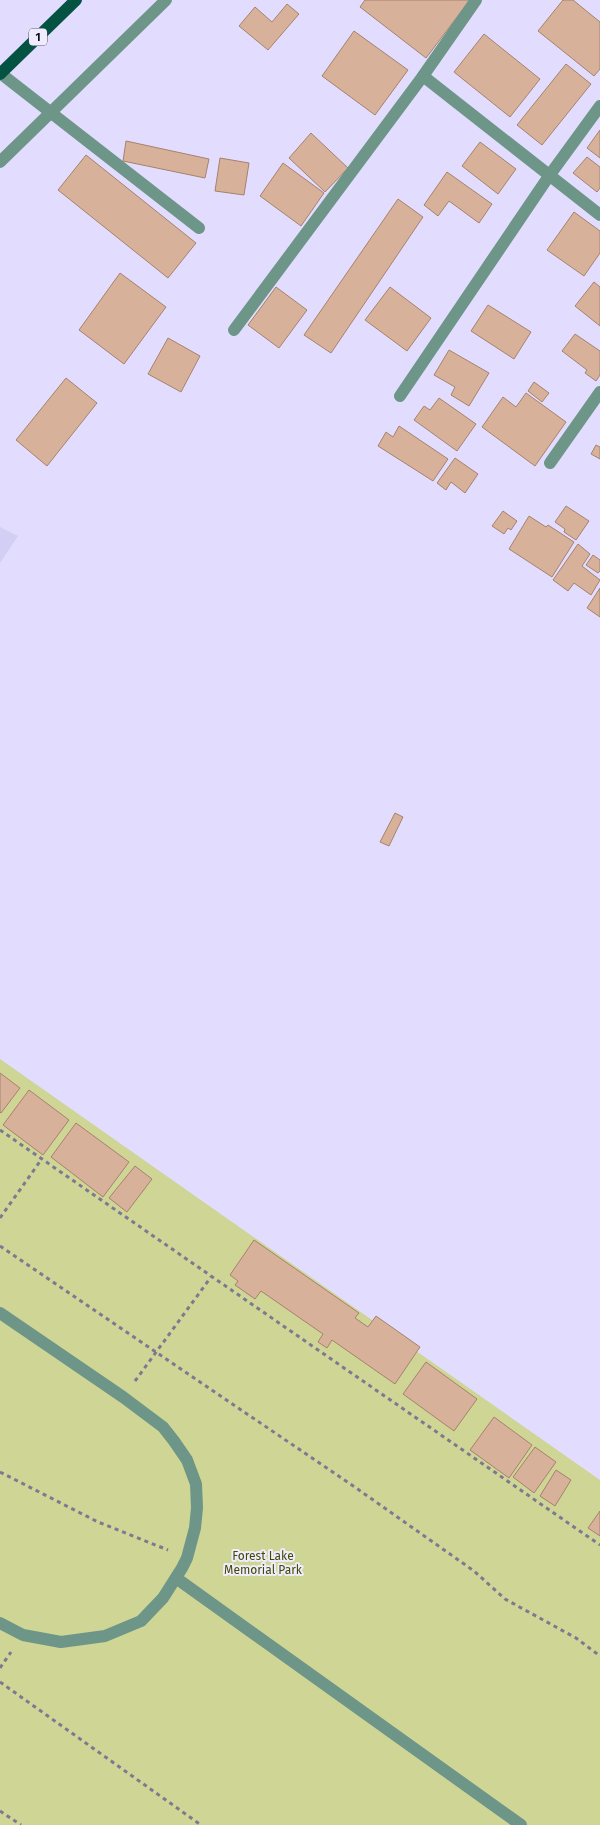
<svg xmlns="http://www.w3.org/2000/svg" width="600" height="1825" font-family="'Fira Sans',sans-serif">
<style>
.built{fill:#d3cef3}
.green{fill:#cfd595}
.building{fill:#d8b19b;stroke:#a6826c}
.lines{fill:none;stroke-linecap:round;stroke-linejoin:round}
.path{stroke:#7d7990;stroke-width:3;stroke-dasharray:4 4;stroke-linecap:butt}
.lane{stroke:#6d9588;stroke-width:12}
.street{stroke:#6d9588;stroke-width:12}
.primary{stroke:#045241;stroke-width:12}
.labels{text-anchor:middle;stroke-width:4;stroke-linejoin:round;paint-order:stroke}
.shield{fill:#efedfd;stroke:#53505e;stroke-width:1}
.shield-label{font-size:11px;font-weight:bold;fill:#100d1a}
.park-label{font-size:12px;fill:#464905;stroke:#efedfd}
</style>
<rect width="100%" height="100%" fill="#e2ddfe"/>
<path class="built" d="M0,527L18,536L0,563Z"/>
<path class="green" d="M0,1059L600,1480V1825H0Z"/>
<g class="building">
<path d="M365,0H470L426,58L360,7Z"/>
<path d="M563,0H573L600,22V69L594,76L538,31Z"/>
<path d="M287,4L299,14L268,50L239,26L255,7L272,22Z"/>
<path d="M354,31L408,70L375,115L322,76Z"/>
<path d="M484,34L540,79L510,117L454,72Z"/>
<path d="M566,64L591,84L542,145L517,125Z"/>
<path d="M600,130V158L587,148Z"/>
<path d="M311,133L348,168L325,192L289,158Z"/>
<path d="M126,141L209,159L205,178L123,161Z"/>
<path d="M480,142L516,169L498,194L462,166Z"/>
<path d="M86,155L196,243L168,278L58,190Z"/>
<path d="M587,157L600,167V188L597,192L573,173Z"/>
<path d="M220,158L249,163L244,195L215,191Z"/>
<path d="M283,163L324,193L301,226L260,196Z"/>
<path d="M447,172L492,204L479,223L449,201L438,216L424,205Z"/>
<path d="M398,199L423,217L331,353L304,335Z"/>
<path d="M574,212L600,231V253L584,276L547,250Z"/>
<path d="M120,273L166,307L124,364L79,330Z"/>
<path d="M594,282L600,287V326L575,306Z"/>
<path d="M276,287L307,310L279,348L248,325Z"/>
<path d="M390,287L431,318L407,351L365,320Z"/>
<path d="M488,305L531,332L514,359L471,331Z"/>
<path d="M575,334L600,351V375L596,381L585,373L587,370L562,351Z"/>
<path d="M168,338L200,356L181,392L148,374Z"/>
<path d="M449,350L489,373L469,406L451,395L455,387L434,375Z"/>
<path d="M66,378L97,403L47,466L16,440Z"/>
<path d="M534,382L549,393L542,402L528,391Z"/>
<path d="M526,393L566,422L535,466L482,427L503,397L516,407Z"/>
<path d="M439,398L476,424L457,451L414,420L424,406L430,410Z"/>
<path d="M399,426L448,459L433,481L378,446L386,432L393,437Z"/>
<path d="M596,445L600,447V459L591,454Z"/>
<path d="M455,458L478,474L465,493L451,482L446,490L437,483Z"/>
<path d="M566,506L589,521L576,540L564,532L565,529L555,522Z"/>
<path d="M503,511L517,521L511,530L508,528L504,534L492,526Z"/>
<path d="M529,516L546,527L548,525L574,542L552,577L509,549Z"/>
<path d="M578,544L590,554L582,566L600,580L591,595L574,583L568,591L553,580Z"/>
<path d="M593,555L600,560V571L598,573L586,565Z"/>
<path d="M600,588V617L587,608Z"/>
<path d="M395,813L403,817L389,846L380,842Z"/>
<path d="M0,1073L20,1088L1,1113L0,1112Z"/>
<path d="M29,1090L69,1120L43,1155L3,1125Z"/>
<path d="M76,1123L129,1162L103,1197L51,1157Z"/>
<path d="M135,1166L152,1179L127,1212L109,1198Z"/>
<path d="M254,1240L359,1313L355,1318L368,1327L376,1316L420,1347L395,1384L332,1340L327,1348L318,1342L323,1334L261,1291L255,1299L235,1285L238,1281L230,1275Z"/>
<path d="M426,1362L477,1399L454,1431L403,1394Z"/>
<path d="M494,1417L532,1445L509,1478L470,1450Z"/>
<path d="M535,1447L556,1462L534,1493L513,1477Z"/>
<path d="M556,1470L571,1480L555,1506L540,1496Z"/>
<path d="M600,1511V1536L588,1528Z"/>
</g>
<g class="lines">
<g class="path">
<path d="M0,1130L600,1545"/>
<path d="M0,1218L41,1160"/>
<path d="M0,1246L359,1490L474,1571L505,1599L576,1638L600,1656"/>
<path d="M135,1381L211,1277"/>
<path d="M0,1472L98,1522L168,1550"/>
<path d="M0,1668L11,1652"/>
<path d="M0,1682L201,1825"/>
<path d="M0,1811L21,1825"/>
</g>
<g class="lane">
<path d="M0,73L199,228"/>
<path d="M0,1313L123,1397L163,1427L174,1441L187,1460L196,1484L197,1508L195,1528L187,1558L182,1568L163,1598L141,1621L105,1636L61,1642L23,1635L0,1623"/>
<path d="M176,1578L521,1825"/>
</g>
<g class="street">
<path d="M423,76L476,0"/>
<path d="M0,162L166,0"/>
<path d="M234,330L423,76L600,215"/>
<path d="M400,396L549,176L600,106"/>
<path d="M550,463L600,392"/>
</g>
<path class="primary" d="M0,74L76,0"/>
</g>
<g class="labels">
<rect class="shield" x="29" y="28.5" width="18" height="17" rx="4"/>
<g class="shield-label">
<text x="38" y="41">1</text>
</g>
<g class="park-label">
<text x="263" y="1560">Forest Lake<tspan x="263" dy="14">Memorial Park</tspan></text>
</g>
</g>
</svg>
